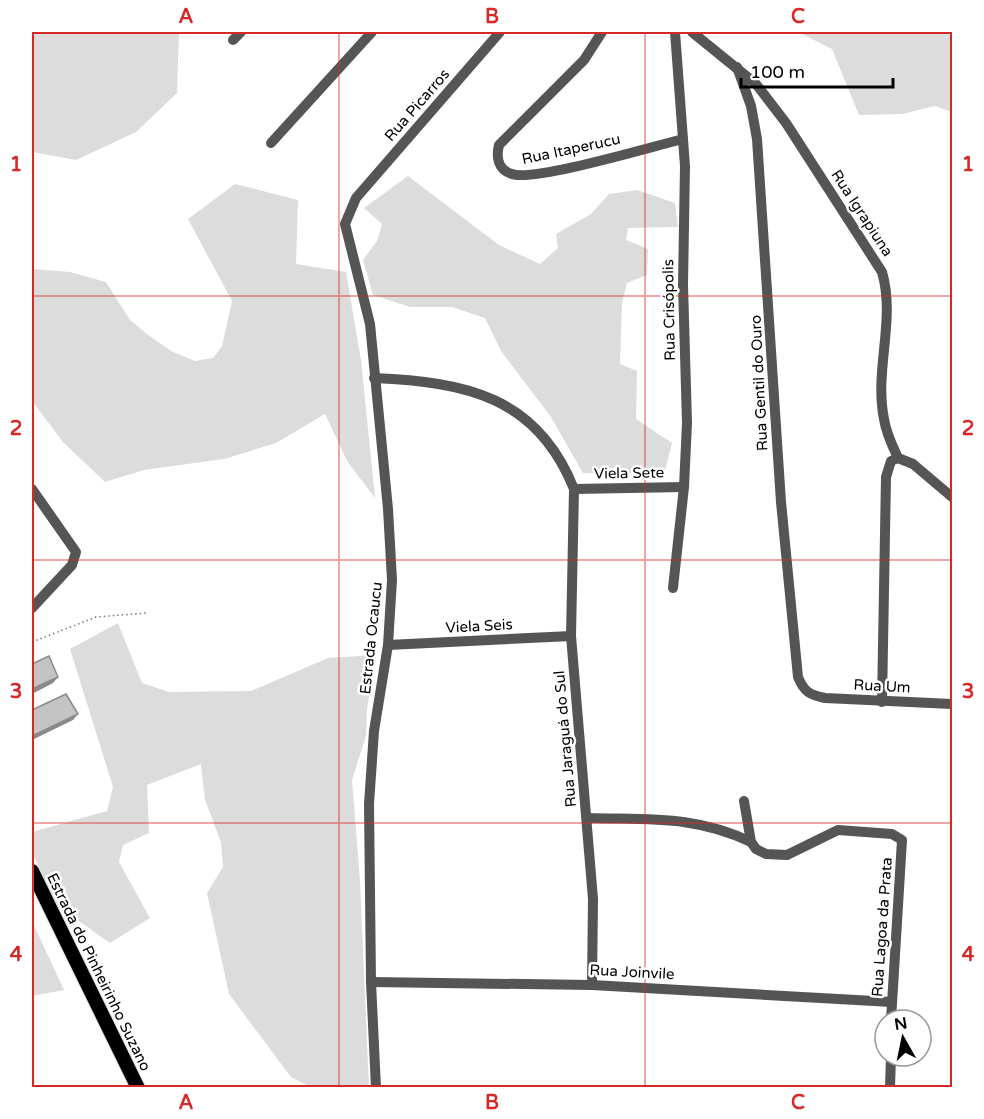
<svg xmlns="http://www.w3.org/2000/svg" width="984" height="1119" font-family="'Varela Round',sans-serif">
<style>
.green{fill:#dcdcdc}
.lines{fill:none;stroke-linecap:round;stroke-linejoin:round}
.major-casing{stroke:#dbdbdb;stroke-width:16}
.path{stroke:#777;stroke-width:1.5;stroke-dasharray:1.5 3;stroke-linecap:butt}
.minor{stroke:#555;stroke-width:10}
.major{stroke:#000;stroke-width:14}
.shaded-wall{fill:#898989}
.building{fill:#c4c4c4;stroke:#898989;stroke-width:1.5}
.grid{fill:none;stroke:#d62828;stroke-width:1.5;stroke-opacity:0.55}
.labels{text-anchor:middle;stroke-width:5;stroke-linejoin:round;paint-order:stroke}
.street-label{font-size:15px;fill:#000;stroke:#fff}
.neatline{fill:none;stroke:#d62828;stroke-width:2}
.grid-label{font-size:20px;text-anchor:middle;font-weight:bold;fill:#d62828}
</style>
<rect width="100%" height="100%" fill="#fff"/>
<g class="green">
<path d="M32,32H179L177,93L136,132L76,160L32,152Z"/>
<path d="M798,32H952V112L935,106L902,114L859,115L832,49Z"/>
<path d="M408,176L499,245L540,264L558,248L556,234L591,214L609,194L637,190L675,203L678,227L628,228L626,240L648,249L647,275L627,283L622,303L620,364L637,371L636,419L672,443L664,474L583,473L551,417L501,351L485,318L452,307H410L373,295L363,260L377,241L382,224L364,208Z"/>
<path d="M235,184L298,200L296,264L346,272L361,360L375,498L347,461L325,414L276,443L224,459L144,470L105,482L63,442L32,401V269L70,272L106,282L130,320L147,334L171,351L195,361L213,358L222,346L232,301L188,219Z"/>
<path d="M118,623L142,683L169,692L251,691L328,658L376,655L367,709L366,736L352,780L360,881L369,1087H310L291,1077L229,994L207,893L223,867L221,842L205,800L201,764L147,785L149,833L123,845L119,862L150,918L110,943L56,905L32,852V832L107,811L113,787L70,649Z"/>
<path d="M32,921L64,990L32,996Z"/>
</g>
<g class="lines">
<g class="major-casing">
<path id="major" d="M32,871L138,1088"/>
</g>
<path class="path" d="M32,642L96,617L147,613"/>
<g class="minor">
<path d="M602,32L584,60L499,145C496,157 498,170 512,174C533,182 654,146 683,139"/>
<path d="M692,32L756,84L786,123L882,272C896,320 874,370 884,419C886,433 892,445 898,458L913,464L952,497"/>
<path d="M233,40L241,32"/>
<path d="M737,67L751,106L757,139L781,502L798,677C804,692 810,695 825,698L952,704"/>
<path d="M271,143L372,32"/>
<path d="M374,378C465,382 537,396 574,489L571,636L593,899L592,985"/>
<path d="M32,489L76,552L72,565L32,608"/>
<path d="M574,489L684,487"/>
<path d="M673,588L684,487L687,423L683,285L685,166L675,32"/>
<path d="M388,645L571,636"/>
<path d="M882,702L886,477L891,461L898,458"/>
<path d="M744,801L751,842L756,849L766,854L787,855L838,830L892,834L902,840L891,1020"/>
<path d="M588,818C648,820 695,815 751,842"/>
<path d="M371,982L592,985L892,1002"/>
<path d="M376,1088L371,982L369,804L374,731L388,645L392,580L388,509L370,324L345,224L356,198L500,32"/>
<path d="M890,1088L891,1056"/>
</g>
<use href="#major" class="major"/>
</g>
<g class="shaded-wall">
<path d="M58,677L53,683L32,694V689Z"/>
<path d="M78,714L73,720L32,740V736Z"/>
</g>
<g class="building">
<path d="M49,656L58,677L32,689V664Z"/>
<path d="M66,694L78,714L32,736V710Z"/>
</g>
<path class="grid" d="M339,32V1088M645,32V1088M32,296H952M32,560H952M32,823H952"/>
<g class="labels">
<g class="street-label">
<text transform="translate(417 105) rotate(-49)" y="5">Rua Picarros</text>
<text transform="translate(571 149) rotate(-12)" y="5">Rua Itaperucu</text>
<text transform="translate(862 213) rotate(57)" y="5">Rua Igrapiuna</text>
<text transform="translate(669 310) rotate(-91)" y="5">Rua Crisópolis</text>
<text transform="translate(759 383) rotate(-93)" y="5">Rua Gentil do Ouro</text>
<text transform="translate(629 473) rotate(-1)" y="5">Viela Sete</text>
<text transform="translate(479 626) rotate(-3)" y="5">Viela Seis</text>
<text transform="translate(371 638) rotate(-84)" y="5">Estrada Ocaucu</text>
<text transform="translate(882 686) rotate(3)" y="5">Rua Um</text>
<text transform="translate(565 739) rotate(-95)" y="5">Rua Jaraguá do Sul</text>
<text transform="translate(882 927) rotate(-86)" y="5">Rua Lagoa da Prata</text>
<text transform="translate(99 972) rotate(64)" y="5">Estrada do Pinheirinho Suzano</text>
<text transform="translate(632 972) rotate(3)" y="5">Rua Joinvile</text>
</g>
</g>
<rect width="984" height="1119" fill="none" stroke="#ffffff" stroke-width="66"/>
<g transform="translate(903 1038) rotate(351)"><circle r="28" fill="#ffffff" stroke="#999999" stroke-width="1.5"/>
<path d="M0-4.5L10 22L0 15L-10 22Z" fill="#000000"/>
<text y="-9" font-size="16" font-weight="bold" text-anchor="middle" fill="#000000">N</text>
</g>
<path d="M741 78v9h152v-9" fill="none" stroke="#000000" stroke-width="3"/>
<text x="750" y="78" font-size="18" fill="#000000" stroke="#ffffff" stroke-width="4.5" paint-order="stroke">100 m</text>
<rect x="33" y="33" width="918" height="1053" class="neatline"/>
<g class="grid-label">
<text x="186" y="23">A</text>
<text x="492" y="23">B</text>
<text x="798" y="23">C</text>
<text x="16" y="171">1</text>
<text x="968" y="171">1</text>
<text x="16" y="435">2</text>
<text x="968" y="435">2</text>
<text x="16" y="698">3</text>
<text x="968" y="698">3</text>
<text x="16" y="961">4</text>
<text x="968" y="961">4</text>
<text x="186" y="1109">A</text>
<text x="492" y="1109">B</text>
<text x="798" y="1109">C</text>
</g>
</svg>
